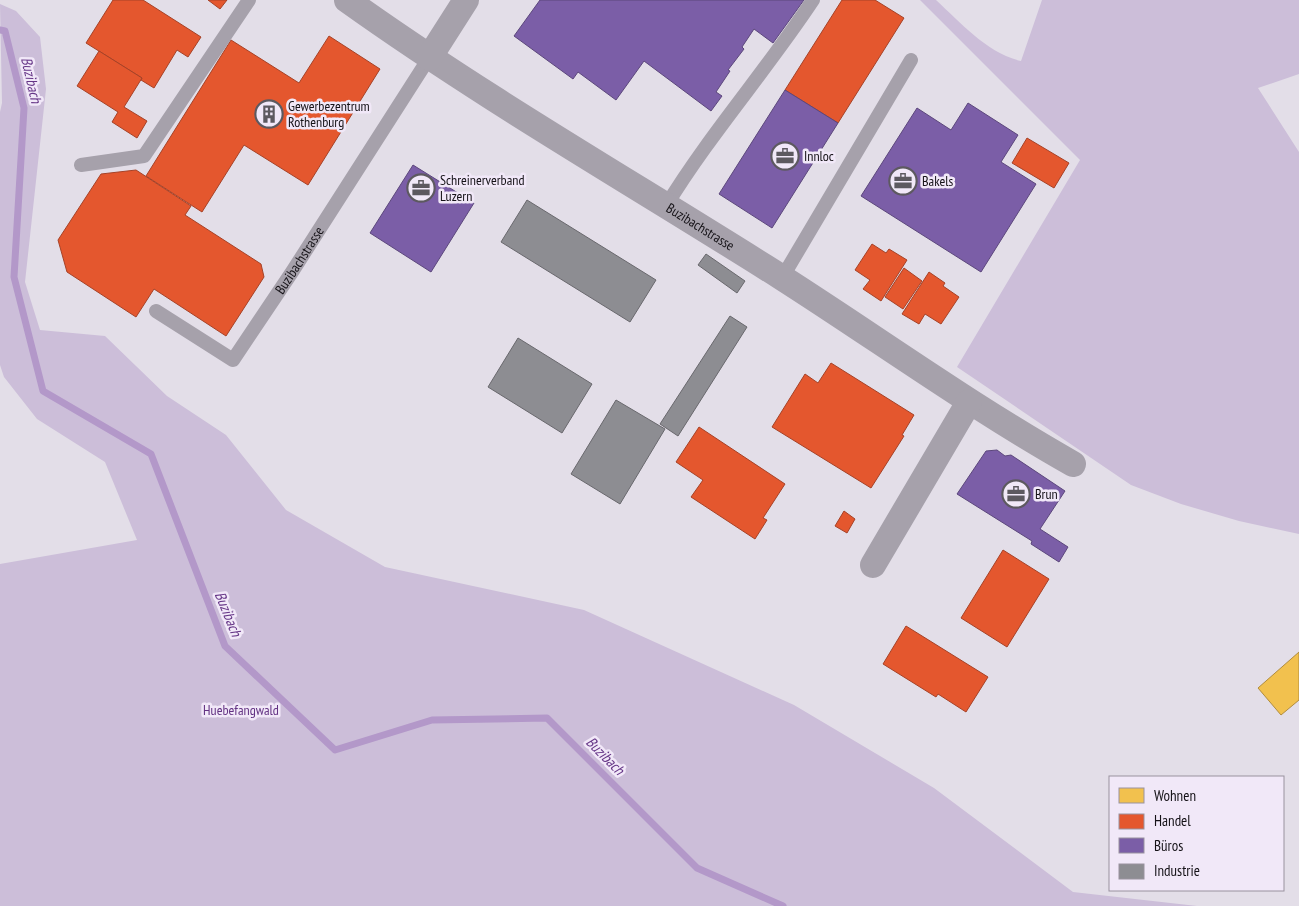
<svg xmlns="http://www.w3.org/2000/svg" width="1299" height="906" font-family="'PT Sans Narrow',sans-serif">
<style>
.green{fill:#ccbed9}
.homes{fill:#f2c14e;stroke:#b08c3e}
.shops{fill:#e4572e;stroke:#a64227}
.offices{fill:#7b5ea7;stroke:#5c477c}
.industry{fill:#8d8d92;stroke:#69686d}
.lines{fill:none;stroke-linecap:round;stroke-linejoin:round}
.stream{stroke:#b398c9;stroke-width:7}
.service{stroke:#a6a1ab;stroke-width:14}
.minor{stroke:#a6a1ab;stroke-width:26}
.labels{text-anchor:middle;stroke-width:5;stroke-linejoin:round;paint-order:stroke}
.poi-label{font-size:14px;fill:#151217;stroke:#f1e8f8;text-anchor:start}
.street-label{font-size:14px;fill:#151217;stroke:#f1e8f8}
.park-label{font-size:14px;fill:#623182;stroke:#f1e8f8}
.water-label{font-size:15px;font-style:italic;fill:#653586;stroke:#f1e8f8}
</style>
<rect width="100%" height="100%" fill="#e3dee8"/>
<g class="green">
<path d="M920,0H936C961,23 987,53 1021,61L1042,0H1299V74L1258,88L1299,152V534L1239,521L1181,504L1131,485L957,367L1080,160Z"/>
<path d="M0,4L16,11L40,37L46,89L25,282L40,330L105,336L167,396L226,435L286,510L385,567L584,610L794,705L934,788L1073,892L1197,906H0V564L137,540L105,462L37,419L4,377L0,365V112L2,103Z"/>
</g>
<path class="homes" d="M1299,652V700L1281,715L1258,688Z"/>
<g class="shops">
<path d="M113,0H143L201,37L188,57L177,50L154,88L141,80L142,78L86,43Z"/>
<path d="M208,0H227L220,9Z"/>
<path d="M842,0H875L904,18L838,123L785,90Z"/>
<path d="M329,36L380,69L308,185L244,145L202,212L146,176L231,40L299,83Z"/>
<path d="M99,51L142,78L124,107L147,121L137,138L112,122L118,112L77,86Z"/>
<path d="M1027,138L1069,163L1054,188L1012,163Z"/>
<path d="M136,170L191,206L185,215L261,264L264,277L226,336L154,289L136,317L67,272L58,240L101,174Z"/>
<path d="M872,244L886,253L889,249L907,260L881,301L863,289L870,280L855,270Z"/>
<path d="M904,268L922,281L903,309L885,297Z"/>
<path d="M929,272L945,283L943,286L959,297L941,324L925,314L919,324L902,314Z"/>
<path d="M831,363L914,415L902,435L904,436L871,488L772,427L805,374L818,383Z"/>
<path d="M699,427L785,484L763,518L767,520L755,539L691,497L703,480L676,462Z"/>
<path d="M844,511L855,519L847,533L835,526Z"/>
<path d="M1003,550L1049,579L1007,647L961,618Z"/>
<path d="M906,626L988,677L966,712L938,694L936,697L883,664Z"/>
</g>
<g class="offices">
<path d="M540,0H804L773,43L754,29L742,47L744,49L728,70L730,71L716,92L722,96L711,111L644,61L616,100L578,72L573,79L514,36Z"/>
<path d="M785,90L838,123L772,228L719,194Z"/>
<path d="M968,103L1018,135L1001,162L1036,184L981,272L861,196L917,108L951,130Z"/>
<path d="M413,165L474,203L431,272L370,233Z"/>
<path d="M997,450L1005,456L1011,455L1065,491L1040,529L1068,547L1059,562L1031,544L1032,541L957,494L986,451Z"/>
</g>
<g class="industry">
<path d="M527,200L656,280L630,322L501,242Z"/>
<path d="M706,254L745,281L737,293L698,265Z"/>
<path d="M730,316L747,327L678,436L660,424Z"/>
<path d="M518,338L592,384L562,433L488,387Z"/>
<path d="M616,400L665,429L620,504L571,474Z"/>
</g>
<g class="lines">
<path class="stream" d="M0,30L5,31L24,108L14,277L43,391L151,454L225,646L335,750L432,720L547,718L697,868L783,906"/>
<g class="service">
<path d="M81,165L144,156L249,0"/>
<path d="M666,206C710,134 766,71 813,0"/>
<path d="M782,278L911,60"/>
<path id="s1" d="M156,311L233,360L292,272L429,58"/>
</g>
<g class="minor">
<path id="s2" d="M347,0C487,100 636,185 781,277C878,339 972,407 1073,464"/>
<path d="M429,58L466,0"/>
<path d="M873,565L969,402"/>
</g>
</g>
<defs>
<g id="building-ring" transform="scale(1.4375)"><circle r="9.5" fill="#f1e8f8" stroke="#5d5960" stroke-width="1.5"/><path d="M-4-6H4V6H1V3H-1V6H-4ZM-2.5-4.3h1.7v1.8h-1.7ZM.8-4.3h1.7v1.8H.8ZM-2.5-1h1.7V.8h-1.7ZM.8-1h1.7V.8H.8Z" fill="#5d5960"/></g>
<g id="office-ring" transform="scale(1.4375)"><circle r="9.5" fill="#f1e8f8" stroke="#5d5960" stroke-width="1.5"/><path d="M-6-3h4V-5.5h4V-3h4V5H-6ZM-1-4.5V-3h2v-1.5ZM-6 0V1H6V0Z" fill="#5d5960"/></g>
</defs>
<g fill-rule="evenodd">
<use href="#building-ring" x="269" y="114"/>
<use href="#office-ring" x="785" y="156"/>
<use href="#office-ring" x="903" y="181"/>
<use href="#office-ring" x="421" y="188"/>
<use href="#office-ring" x="1016" y="494"/>
</g>
<g class="labels">
<g class="poi-label">
<text x="288" y="111">Gewerbezentrum<tspan x="288" dy="16">Rothenburg</tspan></text>
<text x="804" y="161">Innloc</text>
<text x="440" y="185">Schreinerverband<tspan x="440" dy="16">Luzern</tspan></text>
<text x="922" y="186">Bakels</text>
<text x="1035" y="499">Brun</text>
</g>
<g class="street-label">
<text dy="5" stroke="none"><textPath href="#s2" startOffset="420">Buzibachstrasse</textPath></text>
<text dy="5" stroke="none"><textPath href="#s1" startOffset="211">Buzibachstrasse</textPath></text>
</g>
<g class="park-label">
<text x="241" y="715">Huebefangwald</text>
</g>
<g class="water-label">
<text transform="translate(31 80) rotate(77)" y="5">Buzibach</text>
<text transform="translate(228 614) rotate(68)" y="5">Buzibach</text>
<text transform="translate(605 756) rotate(45)" y="5">Buzibach</text>
</g>
</g>
<rect x="1109" y="776" width="175" height="115" fill="#f1e8f8" stroke="#99929e"/>
<rect x="1119" y="788" width="25" height="15" fill="#f2c14e" stroke="#99929e"/>
<text x="1154" y="801" font-size="15" fill="#151217">Wohnen</text>
<rect x="1119" y="814" width="25" height="15" fill="#e4572e" stroke="#99929e"/>
<text x="1154" y="826" font-size="15" fill="#151217">Handel</text>
<rect x="1119" y="838" width="25" height="15" fill="#7b5ea7" stroke="#99929e"/>
<text x="1154" y="851" font-size="15" fill="#151217">Büros</text>
<rect x="1119" y="864" width="25" height="15" fill="#8d8d92" stroke="#99929e"/>
<text x="1154" y="876" font-size="15" fill="#151217">Industrie</text>
</svg>
